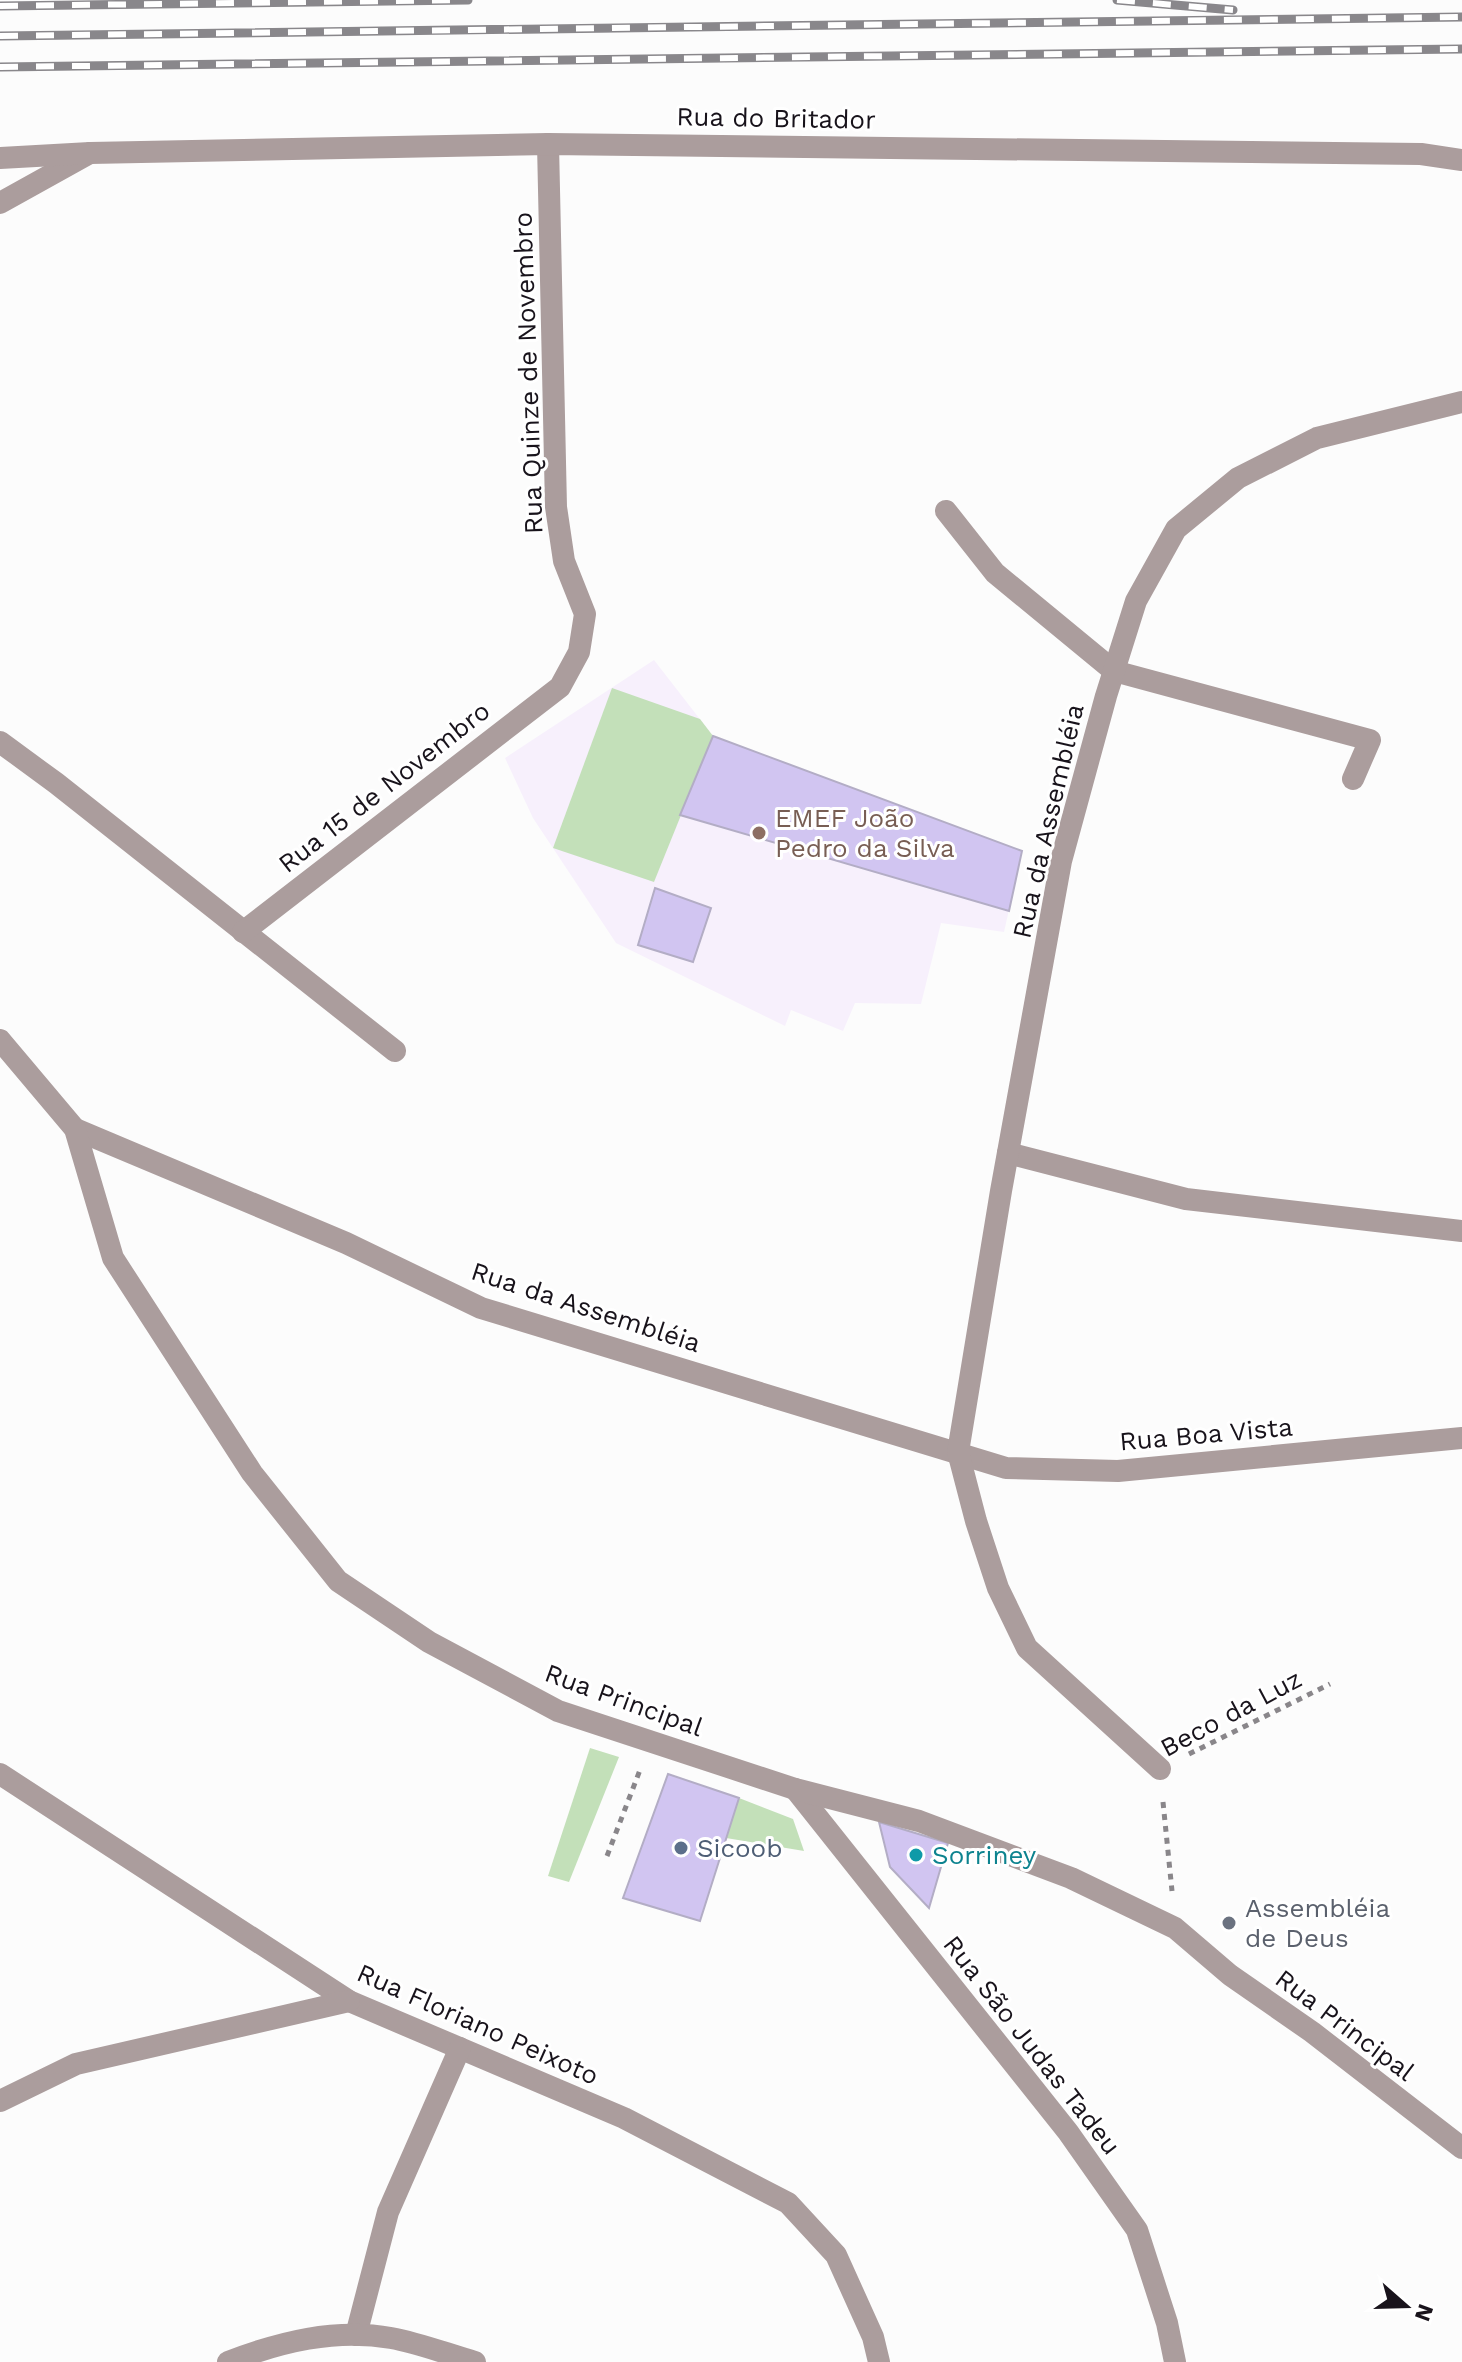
<svg xmlns="http://www.w3.org/2000/svg" width="1462" height="2362" font-family="'Work Sans',sans-serif">
<style>
.built{fill:#f7f0fc}
.green{fill:#c3e0b9}
.building{fill:#d1c5f1;stroke:#b3adc5;stroke-width:2}
.lines{fill:none;stroke-linecap:round;stroke-linejoin:round}
.path{stroke:#89868a;stroke-width:5;stroke-dasharray:6 6;stroke-linecap:butt}
.minor{stroke:#ab9d9d;stroke-width:22}
.tertiary{stroke:#ab9d9d;stroke-width:22}
.rail-casing{stroke:#89878b;stroke-width:9}
.rail{stroke:#fff;stroke-width:6;stroke-dasharray:18;stroke-linecap:butt}
.education-dot{fill:#8d6e63;stroke:#fff;stroke-width:3}
.service-dot{fill:#5c6f8a;stroke:#fff;stroke-width:3}
.culture-dot{fill:#0f9aa8;stroke:#fff;stroke-width:3}
.worship-dot{fill:#6b7280;stroke:#fff;stroke-width:3}
.labels{text-anchor:middle;stroke-width:6;stroke-linejoin:round;paint-order:stroke}
.street-label{font-size:26px;fill:#18131b;stroke:#fff}
.education-label{font-size:26px;fill:#785e54;stroke:#fff;text-anchor:start}
.service-label{font-size:26px;fill:#4e5e75;stroke:#fff;text-anchor:start}
.culture-label{font-size:26px;fill:#0d838f;stroke:#fff;text-anchor:start}
.worship-label{font-size:26px;fill:#5b616d;stroke:#fff;text-anchor:start}
</style>
<rect width="100%" height="100%" fill="#fcfcfc"/>
<path class="built" d="M654,660L713,736L1022,851L1004,932L941,923L921,1004L855,1003L843,1031L791,1010L785,1026L616,943L533,818L505,758Z"/>
<g class="green">
<path d="M612,688L700,719L713,736L654,882L553,848Z"/>
<path d="M590,1748L619,1757L569,1882L548,1876Z"/>
<path d="M739,1798L793,1819L804,1851L726,1838Z"/>
</g>
<g class="building">
<path d="M713,736L1022,851L1009,911L680,815Z"/>
<path d="M655,888L711,908L693,962L638,945Z"/>
<path d="M668,1774L739,1798L700,1921L623,1898Z"/>
<path d="M879,1822L948,1843L929,1908L890,1867Z"/>
</g>
<g class="lines">
<g class="path">
<path d="M1189,1754L1330,1684"/>
<path d="M1163,1802L1172,1891"/>
<path d="M607,1856L640,1770"/>
</g>
<g class="minor">
<path d="M0,203L90,153"/>
<path d="M946,511L995,573L1114,671L1370,740L1353,779"/>
<path d="M0,742L56,783L395,1051"/>
<path d="M243,932L560,687L579,652L585,614L564,561L556,507L548,144"/>
<path d="M75,1129L346,1243L481,1308L1006,1468L1118,1471L1462,1438"/>
<path d="M1008,1153L1186,1199L1462,1231"/>
<path d="M1160,1769L1027,1648L998,1588L976,1521L958,1452L1001,1191L1061,861L1106,696L1136,601L1176,529L1238,478L1317,438L1462,402"/>
<path d="M0,1774L349,2001L624,2118L788,2203L836,2255L873,2337L879,2362"/>
<path d="M795,1789L1068,2132L1137,2230L1167,2323L1175,2362"/>
<path d="M0,2101L76,2064L349,2001"/>
<path d="M356,2335L388,2212L460,2048"/>
<path d="M228,2362C280,2342 335,2328 391,2338C419,2343 447,2354 475,2362"/>
</g>
<g class="tertiary">
<path d="M0,158L90,153L548,144L1421,154L1462,160"/>
<path d="M0,1040L75,1129L113,1258L252,1473L338,1581L429,1642L558,1711L795,1789L919,1821L1071,1878L1175,1928L1230,1975L1312,2032L1462,2148"/>
</g>
<g class="rail-casing">
<g id="rail">
<path d="M1117,0L1233,10"/>
<path d="M0,6L468,0"/>
<path d="M0,36L1462,17"/>
<path d="M0,67L1462,49"/>
</g>
</g>
<use href="#rail" class="rail"/>
</g>
<circle class="education-dot" cx="759" cy="833" r="8"/>
<circle class="service-dot" cx="681" cy="1848" r="8"/>
<circle class="culture-dot" cx="916" cy="1855" r="8"/>
<circle class="worship-dot" cx="1229" cy="1923" r="8"/>
<g class="labels">
<g class="street-label">
<text transform="translate(776 118) rotate(1)" y="9">Rua do Britador</text>
<text transform="translate(528 373) rotate(-92)" y="9">Rua Quinze de Novembro</text>
<text transform="translate(384 787) rotate(-38)" y="9">Rua 15 de Novembro</text>
<text transform="translate(1048 821) rotate(-77)" y="9">Rua da Assembléia</text>
<text transform="translate(586 1307) rotate(18)" y="9">Rua da Assembléia</text>
<text transform="translate(1206 1434) rotate(-5)" y="9">Rua Boa Vista</text>
<text transform="translate(624 1700) rotate(20)" y="9">Rua Principal</text>
<text transform="translate(1231 1713) rotate(-28)" y="9">Beco da Luz</text>
<text transform="translate(478 2024) rotate(24)" y="9">Rua Floriano Peixoto</text>
<text transform="translate(1345 2025) rotate(37)" y="9">Rua Principal</text>
<text transform="translate(1032 2045) rotate(52)" y="9">Rua São Judas Tadeu</text>
</g>
<g class="education-label">
<text x="775" y="827">EMEF João<tspan x="775" dy="30">Pedro da Silva</tspan></text>
</g>
<g class="service-label">
<text x="697" y="1857">Sicoob</text>
</g>
<g class="culture-label">
<text x="932" y="1864">Sorriney</text>
</g>
<g class="worship-label">
<text x="1245" y="1917">Assembléia<tspan x="1245" dy="30">de Deus</tspan></text>
</g>
</g>
<g transform="translate(1406 2306) rotate(110)" stroke="#ffffff" stroke-width="6" paint-order="stroke">
<path d="M0-6L14 30L0 20L-14 30Z" fill="#18131b"/>
<text y="-12" font-size="22" font-weight="bold" text-anchor="middle" fill="#18131b">N</text>
</g>
</svg>
